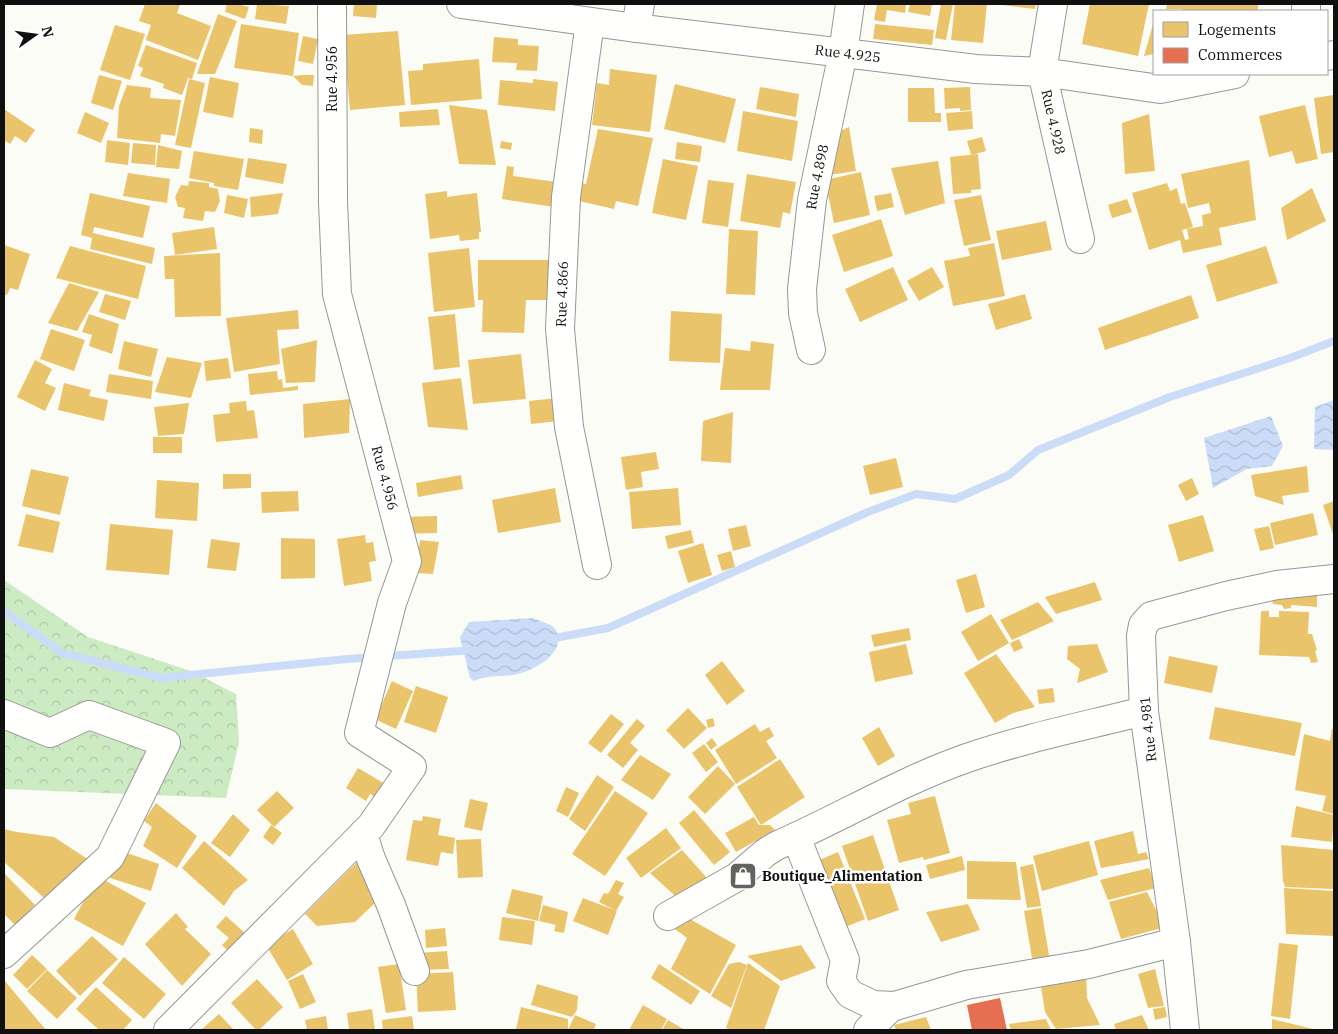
<svg xmlns="http://www.w3.org/2000/svg" width="1338" height="1034" font-family="'IBM Plex Serif',serif">
<style>
.forest{fill:url(#forest-crowns)}
.water{fill:url(#water-waves)}
.homes{fill:#e9c46a}
.shops{fill:#e76f51}
.lines{fill:none;stroke-linecap:round;stroke-linejoin:round}
.stream{stroke:#cadcf7;stroke-width:8}
.minor-casing{stroke:#969694;stroke-width:30}
.minor{stroke:#fffffe;stroke-width:28}
.labels{text-anchor:middle;stroke-width:5;stroke-linejoin:round;paint-order:stroke}
.street-label{font-size:14px;fill:#101010;stroke:#fff}
.poi-label{font-size:14px;font-weight:bold;fill:#101010;stroke:#fff;text-anchor:start}
</style>
<defs>
<pattern id="forest-crowns" width="20" height="18" patternUnits="userSpaceOnUse" patternTransform="scale(1.25)"><rect width="20" height="18" fill="#cdebc3"/><path d="M2 6a3 3 0 1 1 6 0M12 15a3 3 0 1 1 6 0" fill="none" stroke="#afc8a6"/></pattern>
<pattern id="water-waves" width="16" height="10" patternUnits="userSpaceOnUse" patternTransform="scale(1.25)"><rect width="16" height="10" fill="#cadcf7"/><path d="M0 5q4-4 8 0t8 0" fill="none" stroke="#acbcd3"/></pattern>
</defs>
<rect width="100%" height="100%" fill="#fcfcf6"/>
<path class="forest" d="M4,580L88,637L191,671L236,694L239,742L226,798L4,789Z"/>
<g class="water">
<path d="M1334,400V450L1314,449L1315,407Z"/>
<path d="M1271,416L1283,446L1272,466L1247,469L1213,488L1204,438Z"/>
<path d="M533,618C546,624 560,624 558,642C556,657 535,669 521,673C506,678 489,674 474,681L470,678L460,637L469,622Z"/>
</g>
<g class="homes">
<path d="M145,4H180L177,13L211,26L198,60L146,40L151,25L139,21Z"/>
<path d="M227,4H237L249,7L245,19L225,12Z"/>
<path d="M257,4L289,6L286,24L255,19Z"/>
<path d="M354,4H377L376,18L353,16Z"/>
<path d="M877,4H906L905,13L887,10L885,22L874,20Z"/>
<path d="M910,4H932L930,16L908,12Z"/>
<path d="M941,4H953L946,40L935,38Z"/>
<path d="M955,4H987L983,43L951,40Z"/>
<path d="M1002,4H1036L1035,9L1002,5Z"/>
<path d="M1090,4H1149L1138,56L1082,44Z"/>
<path d="M1167,4H1258V11H1182V9H1166Z"/>
<path d="M218,14L237,21L215,74H197Z"/>
<path d="M1154,21V54L1144,56Z"/>
<path d="M241,24L299,33L293,76L234,68Z"/>
<path d="M875,24L934,30L932,45L873,39Z"/>
<path d="M115,25L145,34L130,80L100,70Z"/>
<path d="M398,31L405,105L350,110L343,35Z"/>
<path d="M303,36L318,39L313,64L298,61Z"/>
<path d="M494,37L518,39V45L539,46L537,71L516,70L517,63L492,62Z"/>
<path d="M146,45L197,63L192,79L188,78L182,95L163,88L164,84L140,76L143,68L138,66Z"/>
<path d="M479,59L482,99L411,105L408,71L423,70V64Z"/>
<path d="M610,69L657,75L650,132L592,125L597,83L609,85Z"/>
<path d="M99,75L122,81L113,110L91,103Z"/>
<path d="M303,75H314L313,86L302,85L293,76Z"/>
<path d="M210,77L239,83L233,118L203,112Z"/>
<path d="M189,79L205,83L191,148L175,145Z"/>
<path d="M533,79L558,82L555,111L498,105L500,80L533,83Z"/>
<path d="M675,84L736,99L725,143L664,129Z"/>
<path d="M127,85L151,88L150,98L181,100L175,136L161,134L160,143L117,138L119,106Z"/>
<path d="M760,87L799,94L796,117L756,109Z"/>
<path d="M970,87L971,110L960,111V108L945,109L944,88Z"/>
<path d="M908,88H934L935,113H941V122H908Z"/>
<path d="M1334,95V152L1321,154L1314,98Z"/>
<path d="M449,105L487,110L496,165L459,164Z"/>
<path d="M1305,105L1318,159L1296,164L1292,151L1269,157L1259,116Z"/>
<path d="M4,109L35,130L26,143L15,136L10,144L4,140Z"/>
<path d="M438,109L440,125L400,127L399,112Z"/>
<path d="M743,111L798,121L792,161L737,151Z"/>
<path d="M972,111L973,129L948,131L946,113Z"/>
<path d="M85,112L109,123L101,143L77,133Z"/>
<path d="M1149,114L1155,171L1125,174L1122,123Z"/>
<path d="M849,127L856,171L829,175L832,135Z"/>
<path d="M250,128L263,130L262,144L249,142Z"/>
<path d="M598,129L653,138L638,206L616,201L614,209L570,199L574,181L586,184Z"/>
<path d="M982,137L986,151L971,155L967,141Z"/>
<path d="M107,140L130,143L128,165L105,162Z"/>
<path d="M501,141L512,143L511,150L500,148Z"/>
<path d="M677,142L702,146L700,162L675,159Z"/>
<path d="M133,143L156,145L155,165L131,163Z"/>
<path d="M158,145L182,151L179,169L156,167Z"/>
<path d="M194,151L244,159L238,190L214,186V183L189,178Z"/>
<path d="M978,154L981,189L971,190V193L953,194L950,157Z"/>
<path d="M248,158L287,164L283,184L245,177Z"/>
<path d="M663,159L698,166L686,220L652,213Z"/>
<path d="M1249,160L1256,220L1219,228L1222,245L1183,253L1180,240L1149,250L1132,193L1167,183L1170,191L1177,188L1181,204L1185,203L1193,227L1182,230L1185,240L1189,239L1187,229L1203,226L1202,215L1211,213L1209,203L1188,208L1181,174Z"/>
<path d="M938,161L945,203L905,215L891,168Z"/>
<path d="M507,166L514,167L513,176L557,182L554,207L502,199Z"/>
<path d="M861,172L870,215L834,223L825,180Z"/>
<path d="M128,173L170,179L167,203L123,196Z"/>
<path d="M747,174L796,182L790,214L783,212L780,228L740,221Z"/>
<path d="M708,180L734,183L728,227L702,223Z"/>
<path d="M189,181L209,183V187L218,189L220,201L215,212L205,211L203,221L183,218L185,208L178,207L175,197L181,185L188,186Z"/>
<path d="M1312,188L1326,221L1287,240L1281,208Z"/>
<path d="M447,191V197L477,193L481,232H479V239L460,241L459,235L430,239L425,194Z"/>
<path d="M90,193L150,206L143,238L94,227L93,233L155,248L152,264L90,249L92,238L81,235Z"/>
<path d="M283,193L278,214L251,217L250,197Z"/>
<path d="M891,193L894,207L877,211L874,196Z"/>
<path d="M227,195L248,199L244,218L224,213Z"/>
<path d="M981,195L991,240L964,246L954,200Z"/>
<path d="M1127,199L1132,212L1112,218L1108,205Z"/>
<path d="M881,219L893,256L844,272L832,235Z"/>
<path d="M1046,221L1052,250L1002,260L996,231Z"/>
<path d="M214,227L217,249L175,255L172,233Z"/>
<path d="M729,229L758,231L755,295L726,294Z"/>
<path d="M994,243L1005,296L953,306L944,261L970,256L968,248Z"/>
<path d="M4,245L30,254L18,290L10,288L7,295L4,294Z"/>
<path d="M70,246L146,266L138,299L56,278Z"/>
<path d="M1266,246L1278,283L1217,302L1206,265Z"/>
<path d="M469,248L475,307L434,312L428,253Z"/>
<path d="M220,253L221,316L175,317L174,279H165L164,256Z"/>
<path d="M478,260H551V300H526L524,333L482,332L483,300H478Z"/>
<path d="M893,267L908,300L860,322L845,289Z"/>
<path d="M932,267L944,287L919,301L907,281Z"/>
<path d="M69,283L99,292L77,331L48,323Z"/>
<path d="M105,294L131,301L125,320L99,312Z"/>
<path d="M1025,294L1032,319L996,330L988,304Z"/>
<path d="M1191,295L1199,318L1105,350L1098,328Z"/>
<path d="M298,310L299,329L277,330L280,364L234,372L226,318Z"/>
<path d="M671,311L722,314L720,363L669,361Z"/>
<path d="M89,314L119,324L112,354L89,346L92,335L82,332Z"/>
<path d="M455,314L460,367L434,370L428,317Z"/>
<path d="M51,329L85,340L74,371L40,359Z"/>
<path d="M317,340L315,382L286,383L281,349Z"/>
<path d="M124,341L158,349L151,377L118,369Z"/>
<path d="M751,341L774,344L770,390H720L725,348L750,351Z"/>
<path d="M521,354L526,399L473,404L468,360Z"/>
<path d="M167,357L202,363L191,398L155,392Z"/>
<path d="M228,358L231,378L206,381L204,361Z"/>
<path d="M35,360L52,369L45,383L56,388L45,411L17,397Z"/>
<path d="M277,371L278,380L282,379L283,388L298,386V390L250,395L248,374Z"/>
<path d="M109,374L153,381L151,399L106,392Z"/>
<path d="M461,378L468,430L428,427L422,383Z"/>
<path d="M64,383L91,390L89,396L108,400L104,421L58,410Z"/>
<path d="M557,398L559,421L531,424L529,401Z"/>
<path d="M350,399L349,433L304,438L303,404Z"/>
<path d="M246,401L247,411L254,410L258,438L216,442L213,415L230,413L229,403Z"/>
<path d="M189,403L184,434L158,436L154,407Z"/>
<path d="M733,412L731,463L701,461L703,421Z"/>
<rect x="153" y="437" width="29" height="16"/>
<path d="M656,452L659,469L641,472L643,487L626,490L621,457Z"/>
<path d="M896,458L903,487L870,495L863,466Z"/>
<path d="M1307,466L1309,492L1282,496L1284,505L1255,496L1251,475Z"/>
<path d="M31,469L69,477L60,515L22,506Z"/>
<path d="M223,474H251V488L223,489Z"/>
<path d="M461,475L463,489L418,497L416,483Z"/>
<path d="M1192,478L1199,494L1186,501L1178,485Z"/>
<path d="M157,480L199,483L197,521L155,518Z"/>
<path d="M555,488L561,522L498,533L492,500Z"/>
<path d="M678,488L681,525L632,529L629,492Z"/>
<path d="M298,491L299,511L262,513L261,492Z"/>
<path d="M1334,501V537L1323,505Z"/>
<path d="M1313,513L1318,535L1275,545L1270,523Z"/>
<path d="M26,514L60,522L53,553L18,546Z"/>
<path d="M1203,515L1214,551L1179,562L1168,525Z"/>
<path d="M437,516V533L395,534L394,517Z"/>
<path d="M110,524L173,530L169,575L106,570Z"/>
<path d="M746,525L751,546L733,551L728,529Z"/>
<path d="M1269,526L1274,548L1260,551L1254,529Z"/>
<path d="M691,530L694,543L668,549L665,536Z"/>
<path d="M365,535L366,543L373,542L376,561L369,562L372,581L344,586L337,539Z"/>
<path d="M281,538L315,539V578L281,579Z"/>
<path d="M211,539L240,543L236,571L207,568Z"/>
<path d="M420,540L439,542L433,574L416,573Z"/>
<path d="M703,543L712,575L688,583L678,551Z"/>
<path d="M731,551L735,567L722,571L717,555Z"/>
<path d="M976,574L985,607L966,613L956,580Z"/>
<path d="M1095,582L1102,600L1056,614L1045,597Z"/>
<path d="M1317,591V607L1291,605V608L1284,609L1282,605L1273,604L1270,592Z"/>
<path d="M1038,602L1054,621L1012,640L1000,620Z"/>
<path d="M1261,611H1269V617H1279V611L1309,612L1308,634H1312L1317,650L1315,651L1318,662L1311,663L1309,657L1259,655Z"/>
<path d="M991,614L1009,643L978,661L961,632Z"/>
<path d="M909,628L911,640L874,647L871,635Z"/>
<path d="M1019,639L1023,648L1014,652L1010,643Z"/>
<path d="M906,644L913,674L875,682L869,652Z"/>
<path d="M1097,644L1108,672L1077,683L1080,669L1067,659L1068,646Z"/>
<path d="M996,654L1035,707L1013,713L995,723L964,673Z"/>
<path d="M1169,656L1218,666L1212,693L1164,683Z"/>
<path d="M722,661L745,691L727,705L705,675Z"/>
<path d="M392,681L413,691L396,729L375,719Z"/>
<path d="M416,686L448,697L436,733L404,722Z"/>
<path d="M1053,688L1055,702L1039,704L1037,690Z"/>
<path d="M1215,707L1302,723L1295,756L1209,739Z"/>
<path d="M688,708L707,728L684,749L666,730Z"/>
<path d="M611,714L624,724L601,753L588,743Z"/>
<path d="M713,718L715,726L708,728L706,720Z"/>
<path d="M637,719L645,726L630,743L638,750L623,768L607,755Z"/>
<path d="M755,724L760,732L769,727L774,736L766,741L777,758L736,784L715,750Z"/>
<path d="M879,727L895,756L878,766L862,738Z"/>
<path d="M1334,728V814L1322,811L1326,796L1295,790L1304,734L1330,741L1332,729Z"/>
<path d="M712,738L717,745L711,750L706,743Z"/>
<path d="M704,744L718,762L706,772L692,753Z"/>
<path d="M640,755L671,774L653,800L621,780Z"/>
<path d="M780,759L805,797L761,825L737,787Z"/>
<path d="M718,766L735,784L705,814L688,797Z"/>
<path d="M358,768L385,784L377,798L370,794L366,801L346,788Z"/>
<path d="M597,775L614,787L585,831L569,819Z"/>
<path d="M566,787L579,793L568,817L556,811Z"/>
<path d="M277,791L294,808L274,827L257,810Z"/>
<path d="M615,791L648,813L605,876L572,854Z"/>
<path d="M935,796L950,853L924,860L923,857L899,863L887,820L911,814L908,803Z"/>
<path d="M470,799L488,803L482,831L464,827Z"/>
<path d="M156,803L197,836L177,868L143,846L152,827L144,821Z"/>
<path d="M1296,806L1334,815L1332,842L1291,837Z"/>
<path d="M694,810L730,852L714,865L679,823Z"/>
<path d="M233,814L250,830L230,857L211,843Z"/>
<path d="M423,816L441,819L438,835L455,838L453,854L441,852L438,866L406,860L413,820L422,821Z"/>
<path d="M754,817L759,825H770L775,830L736,852L725,833Z"/>
<path d="M271,825L282,833L273,845L263,837Z"/>
<path d="M666,828L681,848L641,878L626,858Z"/>
<path d="M4,829L17,832L54,837L89,860L51,904L4,862Z"/>
<path d="M1133,831L1138,854L1146,852L1149,859L1101,868L1094,841Z"/>
<path d="M873,835L899,910L868,921L842,846Z"/>
<path d="M481,839L483,877L458,878L456,840Z"/>
<path d="M204,841L248,880L234,891L224,906L182,868Z"/>
<path d="M1089,841L1098,875L1042,891L1033,856Z"/>
<path d="M1281,845L1334,850V889L1285,887L1283,881Z"/>
<path d="M682,850L707,878L683,903L650,873Z"/>
<path d="M121,851L159,864L151,891L110,878Z"/>
<path d="M838,852L865,919L836,931L808,865Z"/>
<path d="M962,856L965,870L930,879L926,865Z"/>
<path d="M967,861L1016,862L1021,900L967,899Z"/>
<path d="M357,862L376,902L355,922L317,926L305,914Z"/>
<path d="M1033,864L1041,906L1027,908L1020,867Z"/>
<path d="M1149,868L1156,888L1108,900L1100,880Z"/>
<path d="M4,873L35,905L15,925L4,914Z"/>
<path d="M97,876L146,903L123,946L74,919Z"/>
<path d="M616,880L624,883L618,894L624,897L616,911L599,902L604,893L608,894Z"/>
<path d="M1284,888L1334,891V936L1286,934Z"/>
<path d="M512,889L543,896L538,921L506,913Z"/>
<path d="M1147,892L1165,927L1121,939L1109,902Z"/>
<path d="M583,898L617,911L608,935L573,921Z"/>
<path d="M968,904L980,930L941,942L926,912Z"/>
<path d="M543,905L568,912L564,933L554,931L556,925L539,921Z"/>
<path d="M1041,908L1050,961L1033,964L1024,911Z"/>
<path d="M176,913L188,927L185,929L211,954L182,986L145,944Z"/>
<path d="M681,914L736,945L710,994L671,969L687,938L675,929Z"/>
<path d="M226,916L247,935L232,955L222,945L229,938L216,927Z"/>
<path d="M502,917L535,921L532,945L499,940Z"/>
<path d="M445,928L447,946L426,948L425,930Z"/>
<path d="M293,929L313,964L287,980L266,945Z"/>
<path d="M92,936L118,959L80,996L56,971Z"/>
<path d="M1279,943L1298,945L1290,1019L1271,1016Z"/>
<path d="M801,945L816,968L781,981L747,956Z"/>
<path d="M447,951L449,969L419,970L418,953Z"/>
<path d="M32,955L47,969L27,989L13,975Z"/>
<path d="M124,957L166,994L144,1019L102,983Z"/>
<path d="M739,962L747,965L731,1008L711,996L729,964Z"/>
<path d="M748,963L780,986L764,1030H731L726,1028Z"/>
<path d="M399,964L406,1010L386,1013L378,967Z"/>
<path d="M659,964L700,991L691,1005L651,978Z"/>
<path d="M1155,969L1164,1006L1148,1008L1138,974Z"/>
<path d="M47,970L77,998L57,1019L27,991Z"/>
<path d="M453,972L456,1010L418,1012L416,974Z"/>
<path d="M1086,973L1087,998L1100,1025L1056,1029L1045,1012L1041,986Z"/>
<path d="M303,974L316,1002L300,1009L288,981Z"/>
<path d="M257,979L283,1007L259,1030H256L231,1003Z"/>
<path d="M4,980L46,1030H4Z"/>
<path d="M537,984L578,996L577,1010L572,1017L531,1005Z"/>
<path d="M96,987L132,1020L123,1030H99L76,1009Z"/>
<path d="M643,1005L667,1019L661,1030H629Z"/>
<path d="M521,1007L568,1019V1029L566,1030L516,1029Z"/>
<path d="M1165,1007L1167,1017L1155,1020L1153,1009Z"/>
<path d="M372,1009L375,1030H349L347,1013Z"/>
<path d="M219,1014L234,1030H201Z"/>
<path d="M575,1015L596,1024L594,1030H568Z"/>
<path d="M1142,1015L1149,1030H1116L1114,1024Z"/>
<path d="M326,1016L328,1030H307L305,1020Z"/>
<path d="M412,1016L414,1030H383L382,1020Z"/>
<path d="M926,1017L931,1030H896L894,1025Z"/>
<path d="M1046,1019L1051,1030H1011L1009,1024Z"/>
<path d="M1272,1019L1317,1030H1272Z"/>
<path d="M668,1020L685,1030H662Z"/>
</g>
<path class="shops" d="M1000,998L1007,1030H972L967,1005Z"/>
<g class="lines">
<g class="stream">
<path d="M4,611L62,653L161,678L347,659L474,650"/>
<path d="M549,639L608,628L868,512L916,494L955,499L1009,475L1038,450L1170,397L1290,358L1334,341"/>
</g>
<g class="minor-casing">
<g id="minor">
<path id="s1" d="M461,4L636,28L976,69L1042,72L1160,89L1235,74"/>
<path id="s2" d="M1053,4L1042,72L1080,239"/>
<path d="M1306,11V4"/>
<path d="M590,22L566,197L560,329L569,427L597,565"/>
<path d="M636,28L640,4"/>
<path d="M1327,56L1334,55"/>
<path id="s3" d="M811,350L803,313L802,289L812,200L843,53L850,4"/>
<path d="M4,714L50,733L89,715L166,743L110,857L4,954"/>
<path d="M363,834L371,859L391,905L415,971"/>
<path d="M796,837L845,960L841,981L850,994L873,1005L895,1006L966,985L1089,964L1176,942"/>
<path d="M668,916L737,877L765,853L776,846C840,818 901,781 967,758C1025,738 1085,726 1144,711"/>
<path d="M168,1030L371,826L412,767L359,733L392,603L407,561L337,294L333,202L332,4"/>
<path d="M868,1030L892,1006"/>
<path d="M1185,1030L1176,942L1144,711L1141,636L1143,625L1151,616L1226,596L1277,585L1334,579"/>
</g>
</g>
<use href="#minor" class="minor"/>
</g>
<defs>
<g id="shop-square" transform="scale(1.4375)"><rect x="-9" y="-9" width="18" height="18" rx="4" fill="#636360" stroke="#fff"/><path d="M-5-2.5h2.3a2.7 3.5 0 0 1 5.4 0H5L5.5 6h-11ZM-1.5-2.5h3a1.5 2.3 0 0 0-3 0Z" fill="#fff"/></g>
</defs>
<g fill-rule="evenodd">
<use href="#shop-square" x="743" y="876"/>
</g>
<g class="labels">
<g class="street-label">
<text dy="5" stroke="none"><textPath href="#s1" startOffset="390">Rue 4.925</textPath></text>
<text transform="translate(332 79) rotate(-90)" y="5">Rue 4.956</text>
<text dy="5" stroke="none"><textPath href="#s2" startOffset="120">Rue 4.928</textPath></text>
<text dy="5" stroke="none"><textPath href="#s3" startOffset="175">Rue 4.898</textPath></text>
<text transform="translate(562 294) rotate(-88)" y="5">Rue 4.866</text>
<text transform="translate(385 478) rotate(75)" y="5">Rue 4.956</text>
<text transform="translate(1148 729) rotate(-96)" y="5">Rue 4.981</text>
</g>
<g class="poi-label">
<text x="762" y="881">Boutique_Alimentation</text>
</g>
</g>
<rect width="1338" height="1034" fill="none" stroke="#101010" stroke-width="10"/>
<rect x="1153" y="10" width="175" height="65" fill="#ffffff" stroke="#9f9f9f"/>
<rect x="1163" y="22" width="25" height="15" fill="#e9c46a" stroke="#9f9f9f"/>
<text x="1198" y="35" font-size="15" fill="#101010">Logements</text>
<rect x="1163" y="48" width="25" height="15" fill="#e76f51" stroke="#9f9f9f"/>
<text x="1198" y="60" font-size="15" fill="#101010">Commerces</text>
<g transform="translate(35 35) rotate(76)" stroke="#ffffff" stroke-width="4" paint-order="stroke">
<path d="M0-4L9 19L0 12L-9 19Z" fill="#101010"/>
<text y="-8" font-size="14" font-weight="bold" text-anchor="middle" fill="#101010">N</text>
</g>
</svg>
